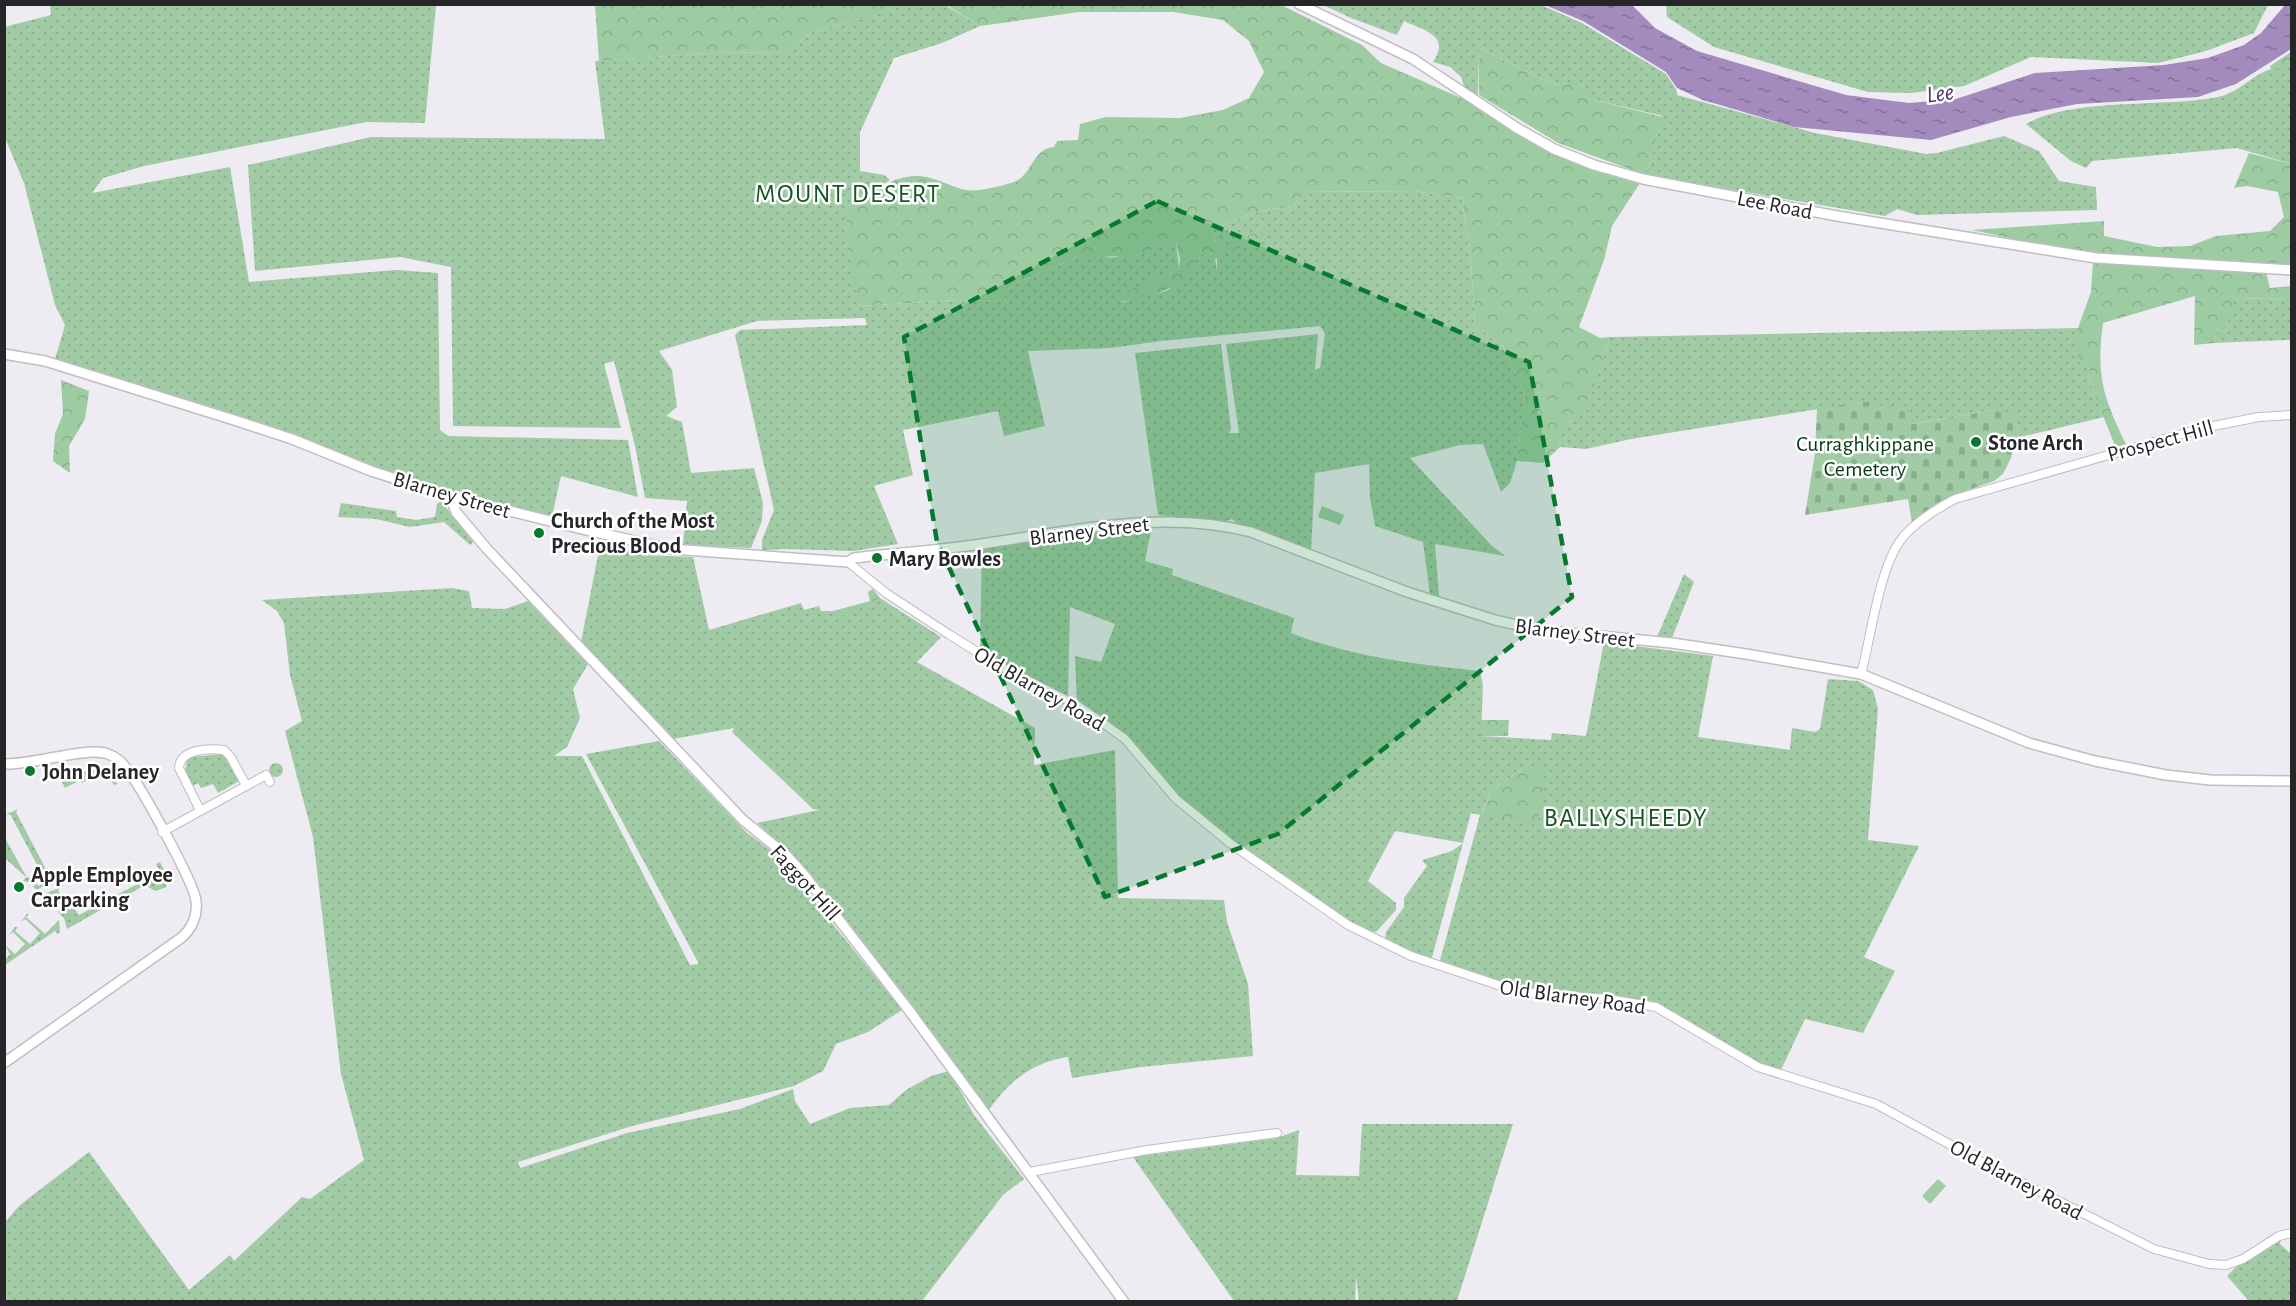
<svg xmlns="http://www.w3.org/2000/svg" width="2296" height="1306" font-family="'Alegreya Sans',sans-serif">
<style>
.grass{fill:url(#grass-dots);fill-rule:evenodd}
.forest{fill:url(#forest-crowns)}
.cemetery{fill:url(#cemetery-stones)}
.pitch{fill:#a1cba5}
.water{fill:url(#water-ripples)}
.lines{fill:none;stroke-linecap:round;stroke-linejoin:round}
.minor-casing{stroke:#c0bdc3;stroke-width:10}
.tertiary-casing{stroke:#c0bdc3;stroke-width:12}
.minor{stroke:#fff;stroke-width:8}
.tertiary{stroke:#fff;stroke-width:9}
.marked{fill:#07792e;fill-opacity:0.2;stroke:#07792e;stroke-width:4.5;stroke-dasharray:12 8;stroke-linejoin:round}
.poi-dot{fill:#07792e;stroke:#fff;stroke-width:2}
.labels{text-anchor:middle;stroke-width:5;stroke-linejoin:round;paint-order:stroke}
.street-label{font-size:22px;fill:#262527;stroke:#fff}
.poi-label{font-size:22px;font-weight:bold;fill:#262527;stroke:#fff;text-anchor:start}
.park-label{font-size:22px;fill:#053c15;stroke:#fff}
.water-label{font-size:24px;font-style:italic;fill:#512f6d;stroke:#fff}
.quarter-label{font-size:26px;letter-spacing:1.5px;fill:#165425;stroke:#fff}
</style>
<defs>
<pattern id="grass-dots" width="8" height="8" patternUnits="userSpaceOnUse" patternTransform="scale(1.5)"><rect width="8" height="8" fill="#a1cba5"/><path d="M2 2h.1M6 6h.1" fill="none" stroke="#8aae8e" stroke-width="1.8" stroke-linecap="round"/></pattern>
<pattern id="forest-crowns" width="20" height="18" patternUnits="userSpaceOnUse" patternTransform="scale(1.5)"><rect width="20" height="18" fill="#9dcca2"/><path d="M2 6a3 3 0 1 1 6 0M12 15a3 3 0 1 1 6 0" fill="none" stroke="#87af8c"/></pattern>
<pattern id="cemetery-stones" width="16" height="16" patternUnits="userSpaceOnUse" patternTransform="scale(1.5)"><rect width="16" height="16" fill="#a1cba5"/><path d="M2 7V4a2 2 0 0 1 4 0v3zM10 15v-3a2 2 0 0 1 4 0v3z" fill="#8aae8e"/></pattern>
<pattern id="water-ripples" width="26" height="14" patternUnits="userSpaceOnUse" patternTransform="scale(1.5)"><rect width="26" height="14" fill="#a38bbd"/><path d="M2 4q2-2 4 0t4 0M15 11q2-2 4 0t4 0" fill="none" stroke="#85719a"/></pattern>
</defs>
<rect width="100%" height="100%" fill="#eeebf2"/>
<g class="grass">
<path d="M50,5H436L425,123L366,122L144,166L103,178L92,193L230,167L249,282L396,270L438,273L440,430L448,436L628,440L638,497L561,476L552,516L439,488L373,468L293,434L55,359L65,325L55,305L24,183L5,138L4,27L51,15Z"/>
<path d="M905,5H945L980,26L942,43L894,58L860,132V171L884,175L890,180L846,208L860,306L959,300L1006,301L1002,292L1021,281L1078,257L1100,255L1112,258L1176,242L1179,269L1114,297L1122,302L1167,291L1192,268L1193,261L1200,255L1214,253L1217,270V257L1259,238L1218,248L1212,230C1240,218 1263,206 1294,208L1299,192L1414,191L1462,198L1471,262L1475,325L1503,346L1525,395L1517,461L1510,483L1501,492L1483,444L1460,445L1410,458L1492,546L1505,556L1435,544L1439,596L1430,595L1423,542L1375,526L1370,498L1369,464L1315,473L1311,551L1239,525L1232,519L1224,522L1158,515L1135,353L1221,344L1231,429L1229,433H1239L1226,344L1318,334L1315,370L1320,368L1325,334L1320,326L1161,341L1110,348L1028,351L1045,426L1004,436L998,411L903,430L913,475L874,486L898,544L854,551L787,549L762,550V540L774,510L735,335L740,330L867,325L865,318L757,321L659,351L672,370L677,407L666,416L682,422L691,473L754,468L763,503L762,521L751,548L683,545L687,501L645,498L635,446L614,361L604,364L621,428L453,426L451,267L400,257L255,271L248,165L371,137L605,139L595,61L711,53L788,52L810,33Z"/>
<path d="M1323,5H1541L1582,23L1666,74L1676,89L1677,95L1815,133L1926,154L1937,153L2004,136L2039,151L2059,181L2096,187L2097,210L1917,215L1897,209L1885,216L1646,175L1663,116L1586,98L1579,82L1555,85L1479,48L1478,97L1465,89L1461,77L1450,67L1433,62C1451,35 1425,31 1404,21L1397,35L1351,18Z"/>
<path d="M1666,5V4L2268,5L2254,33L2206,51L2158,63L2031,57L1964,86L1911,93L1868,92L1714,47L1667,17Z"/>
<path d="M2291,62V164L2237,148L2092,161L2086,168L2071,161L2026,124C2072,97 2164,108 2218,97C2238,93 2252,75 2271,69C2281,66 2280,69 2291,62Z"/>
<path d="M2233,298L2291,299V340L2214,343L2218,327L2229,318Z"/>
<path d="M2078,328V361L2088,367L2091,386L2104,417L2020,437L2013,416L1993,410L1911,424L1869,405V401L1631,439L1586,449L1560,447L1558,434L1569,422L1585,413L1610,337Z"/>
<path d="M441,501L473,542L470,545L444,522L410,527L376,519L338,517L341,503L396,511L397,517L416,520L435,517L437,504Z"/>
<path d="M1152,526L1145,561L1173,569L1172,575L1294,618L1291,633C1352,657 1415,664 1480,671L1483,685L1481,736L1551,740L1552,733L1586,736L1604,642L1713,656L1698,737L1790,750L1792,728L1815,732L1820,729L1828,679L1858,681L1873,690L1878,709L1868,840L1919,846L1864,957L1895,971L1863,1033L1805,1019L1780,1072L1760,1065L1653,1002L1520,989L1439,964L1480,815L1471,813L1431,961L1385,940L1386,932L1404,907V898L1427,866L1422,860L1452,851L1463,843L1395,831L1368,881L1396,903V910L1376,932L1366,931L1326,908L1292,881L1256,859L1179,797L1130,740L1077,702L1075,656L1101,662L1115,624L1070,607L1068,697L980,650L982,548L1067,534ZM1523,768L1481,814L1491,791Z"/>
<path d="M600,545L645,555L693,557L709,630L801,603L804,610L819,606L821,611H833L845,615L880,598L941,637L917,662L1035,728L1034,765L1115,750L1118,898L1224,900L1227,922L1248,984L1253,1056L1141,1067L1072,1078L1068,1057C1033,1062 1009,1081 989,1110L836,906L799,861L757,823L819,810L813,809L732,732L734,728L673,739L581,642Z"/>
<path d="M1684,574L1694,582L1672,638L1657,637Z"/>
<path d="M452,588L469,591L472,608L505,609L528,601L588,664L573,689L580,718L567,747L554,756H582L690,965L699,964L586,754L659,741L747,833L778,856L902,1010L868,1032L836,1044L823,1071L794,1086L632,1126L518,1162L520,1168L627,1133L740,1109L793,1089L795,1101L810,1124L850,1108L889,1105L906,1090L931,1076L949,1071L974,1115L1024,1179L1003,1195L922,1301L5,1302V1222L20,1205L89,1152L189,1290L230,1255L234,1261L302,1197L310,1199L364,1160L341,1074L313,837L285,731L302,721L290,675L284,623L277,611L262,600Z"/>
<path d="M221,754L227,757L239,781L218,793L213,784L201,788L198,783L193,786L185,772L187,761L192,757Z"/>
<circle cx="276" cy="770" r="7"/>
<path d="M100,769L118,784L114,785L107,775L102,773L82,783L80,780L65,788L59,775Z"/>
<path d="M18,809L16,812L52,881L37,890L33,887L36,884L40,886L42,874L10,814L5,815Z"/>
<path d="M8,834L5,838L27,878L32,877L28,882L23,881L26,877L5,858V837Z"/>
<path d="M160,862L167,876L162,879L167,887L155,891L145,885L67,929L64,918L58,912L61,908L51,899L47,902L44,898L47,893L61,887L58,890L69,910L74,908L79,915L160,872L156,864Z"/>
<path d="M27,914H29L26,917L45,934L59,920L60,932L58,934L55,931L5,965V960L10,954L5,945L15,954L25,944L13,932L9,935L15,927H18L15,931L30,944L40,933L25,919L21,922Z"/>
<path d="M1362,1124H1513L1457,1301H1359L1356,1277L1355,1301H1234L1133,1157L1277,1138L1299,1130L1296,1175L1359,1176Z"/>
<path d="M2281,1239L2280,1244L2291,1254V1301H2249L2227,1276L2237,1266Z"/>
</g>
<g class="forest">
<path d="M945,4L1281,5L1362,45L1381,63L1461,98L1552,153L1596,171L1640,183L1612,226L1604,260L1579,327L1600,338L1610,337L1585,414L1569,422L1559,434L1560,447L1543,463L1517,461L1525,395L1503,346L1475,325L1471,262L1462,198L1414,191L1299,192L1294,208C1263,206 1240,218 1212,230L1218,248L1268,227L1271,233L1215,259L1214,253C1187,256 1200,265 1185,278C1169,292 1134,303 1113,301L1114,296L1179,269L1180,259L1176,242L1129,256L1078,257L1021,281L1002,292L1006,301L959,300L860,306L852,277L846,208C871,194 898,169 930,178C956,185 961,195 991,188C999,186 1011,184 1018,180C1032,172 1034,148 1054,147L1057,141L1078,140L1080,124L1106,117L1180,118L1223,110L1249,98L1264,72L1249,41L1223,20L1173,12H1079L980,26Z"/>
<path d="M595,5V4L906,5L810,33L788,52L711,53L599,61Z"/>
<path d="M1479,48L1555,85L1579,81L1586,98L1663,117L1646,175L1558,143L1479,95Z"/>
<path d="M2291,52V62L2282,69H2271L2270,66Z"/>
<path d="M2249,153L2291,164V265L2094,256L1972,230L2104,221V236L2157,247L2190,246L2216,236L2270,231L2284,217L2278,192L2247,186L2234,188Z"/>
<path d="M2093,261L2266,273L2270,288L2291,286V299L2234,298L2227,328L2218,327L2214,343L2194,345L2195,296L2103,323C2096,376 2103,397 2126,444L2116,448L2091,386L2088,367L2078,361V328L2091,292Z"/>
<path d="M61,380L89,391L85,419L69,446L70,473L53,461L55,434L63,414Z"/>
<path d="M873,589L880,598L845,616L833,611L870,601L868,592Z"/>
<path d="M1481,720H1509L1508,736H1480Z"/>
<path d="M1523,768H1546L1537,825L1481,815L1491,791Z"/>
</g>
<path class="cemetery" d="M1870,401V405L1910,407L1912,424L1993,410L2013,415L2020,437L2015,439L2011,458L2003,474L1994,481L1963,492L1912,523L1908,499L1805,515L1815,453L1817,408Z"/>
<g class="pitch">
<path d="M1322,506L1344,515L1340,525L1318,517Z"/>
<path d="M1938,1179L1946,1186L1930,1204L1922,1196Z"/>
</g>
<path class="water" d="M1545,5H1632L1655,28L1697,51L1846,95L1909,103L1956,99L2035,73L2164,65L2208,58L2244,45L2261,33L2285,5H2291V49L2236,84L2198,97L2077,104L2011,117L1931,140L1794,127L1703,100L1677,88L1666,72L1583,21Z"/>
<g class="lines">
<g class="minor-casing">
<g id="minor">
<path d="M848,562L886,593L950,635L998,665L1078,706L1097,719L1125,739L1176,799L1231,844L1348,925L1411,956L1519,992L1608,999L1656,1007L1758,1067L1876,1104L1993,1168L2154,1249L2209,1264L2226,1265L2243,1259L2279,1236L2292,1233"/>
<path d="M1861,674C1871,638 1879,566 1903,537C1917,521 1936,509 1955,499L2203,428L2259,417L2292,415"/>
<path d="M200,810L179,768C180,749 208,748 224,750L230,756L246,785"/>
<path d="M162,832L266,775L270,782"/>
<path d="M1030,1172L1147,1150L1277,1133"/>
</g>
</g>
<g class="tertiary-casing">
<g id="tertiary">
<path d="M1299,4L1413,59L1517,128L1554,149L1594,165L1643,179L1837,216L2096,258L2292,270"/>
<path d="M4,354L45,361L234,420L292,439L371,471L450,496L590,531L672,549L848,562L854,558C886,554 918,552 950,548C1050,537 1151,506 1251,532L1407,592L1495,620L1539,630L1672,643L1746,654L1861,674L2029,743L2095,761L2166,775L2210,780L2292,781"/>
<path d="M450,496L456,512L487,549L743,820L787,856L805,876L908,1009L1124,1302"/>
<path d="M4,764C34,765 87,746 108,754C116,757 122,762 126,768C140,785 194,882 196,901C198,915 192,929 181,938L4,1063"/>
</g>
</g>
<use href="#minor" class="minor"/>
<use href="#tertiary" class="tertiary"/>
</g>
<path class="marked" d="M1157,201L1529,362L1572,597L1278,834L1105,897L937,542L904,337Z"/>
<g class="poi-dot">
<circle cx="1976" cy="442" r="6"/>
<circle cx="539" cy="533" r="6"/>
<circle cx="877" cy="558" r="6"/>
<circle cx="30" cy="771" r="6"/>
<circle cx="19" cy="887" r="6"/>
</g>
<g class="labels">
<g class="street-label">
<text transform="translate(1775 204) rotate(11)" y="8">Lee Road</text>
<text transform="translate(2160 440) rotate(-15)" y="8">Prospect Hill</text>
<text transform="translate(452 494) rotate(16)" y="8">Blarney Street</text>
<text transform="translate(1089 530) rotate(-7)" y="8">Blarney Street</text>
<text transform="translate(1575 632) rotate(7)" y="8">Blarney Street</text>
<text transform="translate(1040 688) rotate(30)" y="8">Old Blarney Road</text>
<text transform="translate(806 882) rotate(48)" y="8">Faggot Hill</text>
<text transform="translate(1573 996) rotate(8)" y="8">Old Blarney Road</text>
<text transform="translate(2017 1179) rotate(28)" y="8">Old Blarney Road</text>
</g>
<g class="poi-label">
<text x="1988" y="450">Stone Arch</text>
<text x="551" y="528">Church of the Most<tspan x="551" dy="25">Precious Blood</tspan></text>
<text x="889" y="566">Mary Bowles</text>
<text x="42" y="779">John Delaney</text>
<text x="31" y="882">Apple Employee<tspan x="31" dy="25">Carparking</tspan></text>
</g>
<g class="park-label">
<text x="1865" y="451">Curraghkippane<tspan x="1865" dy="25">Cemetery</tspan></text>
</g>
<g class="water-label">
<text transform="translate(1940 93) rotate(-8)" y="8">Lee</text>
</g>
<g class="quarter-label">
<text x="848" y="202">MOUNT DESERT</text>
<text x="1626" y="826">BALLYSHEEDY</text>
</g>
</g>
<rect width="2296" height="1306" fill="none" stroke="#262527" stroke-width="12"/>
</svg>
